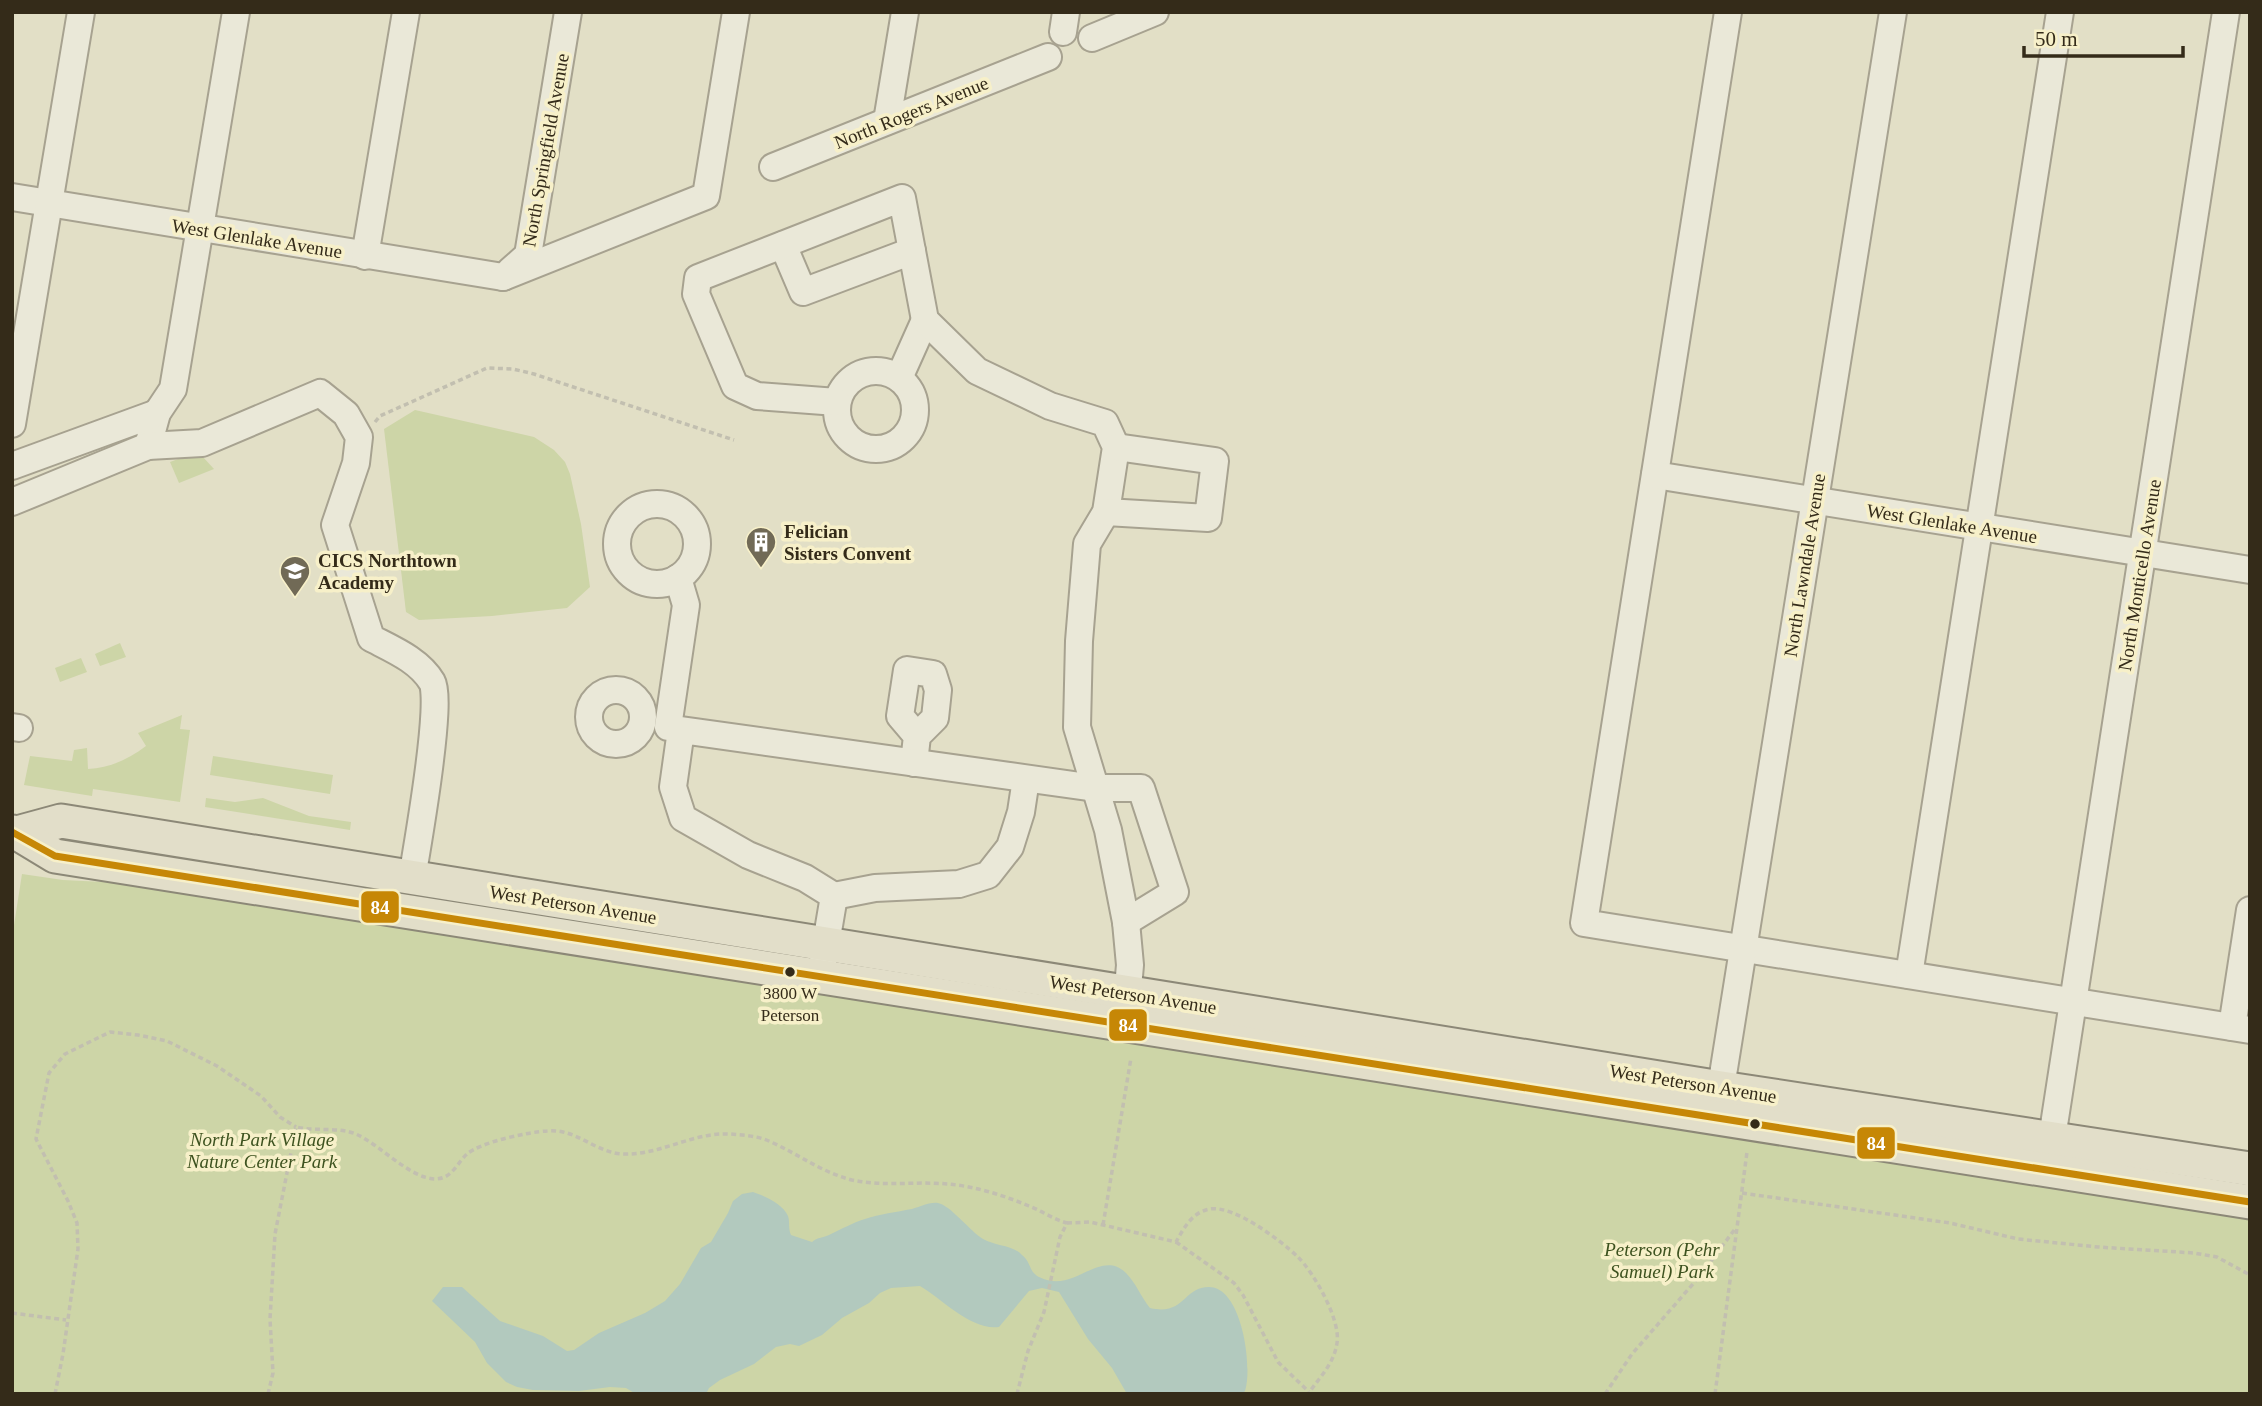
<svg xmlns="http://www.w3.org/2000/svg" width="2262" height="1406" font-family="Georgia,serif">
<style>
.green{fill:#cdd5a7}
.water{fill:#b2c9be}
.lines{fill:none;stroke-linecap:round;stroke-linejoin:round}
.minor-casing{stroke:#a7a290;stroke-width:30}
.major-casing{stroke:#8c8877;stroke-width:37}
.path{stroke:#c2bfb0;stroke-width:3.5;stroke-dasharray:5 3.5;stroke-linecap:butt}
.minor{stroke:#eae8d8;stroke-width:26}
.major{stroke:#e2dec9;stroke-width:33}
.bus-1-casing{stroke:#f7f0c9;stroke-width:12}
.bus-1{stroke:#c68706;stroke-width:7}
.bus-dot{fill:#342b19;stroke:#f7f0c9;stroke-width:2.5}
.labels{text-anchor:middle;stroke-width:7;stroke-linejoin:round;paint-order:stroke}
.bus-label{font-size:17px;fill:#342b19;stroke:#f7f0c9}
.street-label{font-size:19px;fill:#342b19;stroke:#f7f0c9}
.poi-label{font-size:19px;font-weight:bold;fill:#342b19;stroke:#f7f0c9;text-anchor:start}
.park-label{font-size:19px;font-style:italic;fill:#3d521f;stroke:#f7f0c9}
.line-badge{stroke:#f7f0c9;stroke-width:2.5}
.badge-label{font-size:19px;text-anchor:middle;font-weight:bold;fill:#fff}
</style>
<rect width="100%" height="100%" fill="#e2dfc6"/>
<g class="green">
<path d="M415,410L534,437L554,450L565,462L570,474L581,524L590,587L567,608L492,616L419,620L406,612L384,429Z"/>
<path d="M192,454L202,456L214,469L179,483L170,462Z"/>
<path d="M120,643L126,657L100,666L95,654Z"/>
<path d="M81,658L87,672L60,682L55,668Z"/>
<path d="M182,715L180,729L190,730L189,737L180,802L93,789L92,796L24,785L30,756L72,761L74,750L87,748L88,769C110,768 129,759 146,746L138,733Z"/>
<path d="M213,756L333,775L330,794L210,775Z"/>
<path d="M206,798L235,802L263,798L309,816L351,822L350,830L205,807Z"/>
<path d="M22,874L63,880L145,884L2250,1217V1394H12V938Z"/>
</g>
<path class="water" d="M753,1192C765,1196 783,1204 788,1216C790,1222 788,1228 791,1235L812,1242C817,1237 824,1238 831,1234C842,1229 852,1223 865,1219C880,1214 896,1212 912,1209C920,1207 928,1202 938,1203C950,1205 970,1231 983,1239C995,1246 1013,1245 1022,1255C1034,1265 1026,1274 1047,1280C1076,1289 1102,1249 1126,1273C1136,1283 1141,1297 1150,1308C1185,1316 1183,1287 1209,1287C1242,1287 1253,1367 1245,1391L1242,1394H1127L1112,1368L1088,1339L1059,1292L1042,1288L1029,1291L999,1327C972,1331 942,1299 920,1286L891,1288L880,1293L869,1303L842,1318L822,1335L799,1346L790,1344L776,1347L754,1364L720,1380L709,1388L706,1394H636L626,1388L610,1387L579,1391L533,1390L517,1387L506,1382L487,1363L475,1342L432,1301L443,1287H462L500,1321L543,1336L567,1351L574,1350L599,1333L645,1313L665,1301L680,1284L701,1248L711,1242L728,1213L733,1201L742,1194Z"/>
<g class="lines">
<g class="minor-casing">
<g id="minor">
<path d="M1728,12L1584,923L2250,1030"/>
<path d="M1063,32L1066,12"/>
<path d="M1092,38L1155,12"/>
<path d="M887,121L905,12"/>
<path d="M773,167L1048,57"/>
<path d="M12,197L503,277"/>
<path d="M783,245L803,292L912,251"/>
<path d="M365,256L406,12"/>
<path d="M510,271L528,255L568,12"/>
<path d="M503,277L706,196L736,12"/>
<circle cx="876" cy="410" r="39"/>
<path d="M899,378L925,320"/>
<path d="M837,402L757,396L735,386L696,294L698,278L902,198L925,320L977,371L1050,406L1105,423L1116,447L1106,512L1087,544L1079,641L1077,727L1108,830L1126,922L1130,965L1126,1010"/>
<path d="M12,424L81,12"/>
<path d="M148,446L157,413L173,389L236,12"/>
<path d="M12,466L157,413"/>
<path d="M1655,475L2250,570"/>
<path d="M12,502L148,446L202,443L320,393L346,414L359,437L356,463L335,525L371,638C392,649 419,660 432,682C443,701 417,848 412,878"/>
<circle cx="657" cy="544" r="40"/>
<path d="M1106,512L1208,518L1215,461L1116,447"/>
<circle cx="616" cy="717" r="27"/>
<path d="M12,727L19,728"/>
<path d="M668,727L686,605L678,578"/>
<path d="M914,763L917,736L900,716L907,670L933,674L938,690L935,718L917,736"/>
<path d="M834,896L875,888L959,884L988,875L1010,847L1021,812L1026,779"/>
<path d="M823,961L834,896L805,878L748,855L683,818L673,787L681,730L1095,788H1141L1175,892L1126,922"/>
<path d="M1909,975L2060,12"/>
<path d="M2232,1027L2250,910"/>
<path d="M1718,1106L1893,12"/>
<path d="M2052,1138L2226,12"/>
</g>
</g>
<g class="major-casing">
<g id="major">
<path d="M12,832L17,833L61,821L1721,1088L2250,1169"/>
<path d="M17,833L55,856L2250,1202"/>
</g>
</g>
<g class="path">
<path d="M375,422L380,416L487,368L513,369L534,374L734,440"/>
<path d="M1742,1193L1950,1223L2018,1239L2098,1247L2194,1253L2217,1257L2250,1275"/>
<path d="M1067,1223L1090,1222L1176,1242C1184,1228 1192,1212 1210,1209C1234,1205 1280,1240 1298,1257C1314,1273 1341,1320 1337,1343C1334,1364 1319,1378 1308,1394"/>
<path d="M1103,1225L1131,1058"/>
<path d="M1176,1242L1234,1283L1243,1295L1278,1362L1309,1392"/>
<path d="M12,1313L66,1320"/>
<path d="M55,1394L63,1354L78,1249L77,1223L68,1201L36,1139L49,1073L65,1054L110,1032L138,1035L167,1041L217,1066L261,1096L280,1117L296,1127"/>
<path d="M268,1394L273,1373L270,1319L275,1234L296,1127C316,1132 339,1126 358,1135C381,1146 410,1178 435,1179C452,1179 457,1163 467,1154C481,1142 528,1132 547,1131C576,1128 594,1152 622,1154C659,1156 692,1132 730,1134C744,1135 759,1136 771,1142C800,1155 821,1172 852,1180C884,1187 915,1181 947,1184C974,1186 1003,1195 1029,1206C1042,1211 1053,1219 1067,1223L1060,1237L1044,1312L1028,1351L1017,1394"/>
<path d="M1605,1394L1632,1354L1699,1277L1735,1229"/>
<path d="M1715,1394L1747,1152"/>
</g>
<use href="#minor" class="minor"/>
<use href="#major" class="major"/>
<g class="bus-1-casing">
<path id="bus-1" d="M12,832L55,856L2250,1202"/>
</g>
<use href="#bus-1" class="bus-1"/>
</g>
<defs>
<g id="building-pin" transform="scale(1.575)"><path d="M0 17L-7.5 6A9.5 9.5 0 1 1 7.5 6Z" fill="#716a56" stroke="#f7f0c9"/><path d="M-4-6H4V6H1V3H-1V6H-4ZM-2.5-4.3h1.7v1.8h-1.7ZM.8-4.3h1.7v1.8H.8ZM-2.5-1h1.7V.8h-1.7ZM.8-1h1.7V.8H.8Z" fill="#fff"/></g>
<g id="school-pin" transform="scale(1.575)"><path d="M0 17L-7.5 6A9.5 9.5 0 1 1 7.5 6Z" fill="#716a56" stroke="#f7f0c9"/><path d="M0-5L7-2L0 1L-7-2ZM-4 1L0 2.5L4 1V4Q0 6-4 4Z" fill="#fff"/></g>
</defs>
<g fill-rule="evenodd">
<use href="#building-pin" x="761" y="542"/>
<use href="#school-pin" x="295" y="571"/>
</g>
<g class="bus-dot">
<circle cx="790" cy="972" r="6"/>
<circle cx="1755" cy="1124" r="6"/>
</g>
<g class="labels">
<g class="bus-label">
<text x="790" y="999">3800 W<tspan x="790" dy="22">Peterson</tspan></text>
</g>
<g class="street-label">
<text transform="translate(911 112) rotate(-22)" y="7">North Rogers Avenue</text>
<text transform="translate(545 150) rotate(-80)" y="7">North Springfield Avenue</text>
<text transform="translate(257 238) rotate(9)" y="7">West Glenlake Avenue</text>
<text transform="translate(1952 523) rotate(9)" y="7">West Glenlake Avenue</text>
<text transform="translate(1804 565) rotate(-81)" y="7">North Lawndale Avenue</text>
<text transform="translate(2139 575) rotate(-81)" y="7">North Monticello Avenue</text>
<text transform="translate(573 904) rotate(9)" y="7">West Peterson Avenue</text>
<text transform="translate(1133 994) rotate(9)" y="7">West Peterson Avenue</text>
<text transform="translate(1693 1083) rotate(9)" y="7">West Peterson Avenue</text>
</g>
<g class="poi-label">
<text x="784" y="538">Felician<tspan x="784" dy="22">Sisters Convent</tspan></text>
<text x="318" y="567">CICS Northtown<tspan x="318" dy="22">Academy</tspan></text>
</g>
<g class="park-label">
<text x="262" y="1146">North Park Village<tspan x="262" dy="22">Nature Center Park</tspan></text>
<text x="1662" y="1256">Peterson (Pehr<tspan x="1662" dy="22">Samuel) Park</tspan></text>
</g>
</g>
<g class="line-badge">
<rect x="360" y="890" width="40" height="34" rx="7" fill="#c68706"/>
<rect x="1108" y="1008" width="40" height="34" rx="7" fill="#c68706"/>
<rect x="1856" y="1126" width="40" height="34" rx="7" fill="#c68706"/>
</g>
<g class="badge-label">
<text x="380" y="914">84</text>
<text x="1128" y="1032">84</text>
<text x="1876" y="1150">84</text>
</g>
<rect width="2262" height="1406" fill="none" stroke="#342b19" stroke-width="28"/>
<path d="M2024 46v10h159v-10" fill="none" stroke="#342b19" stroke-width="3.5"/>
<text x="2035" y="46" font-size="21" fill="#342b19" stroke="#f7f0c9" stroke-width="5" paint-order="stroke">50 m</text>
</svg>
